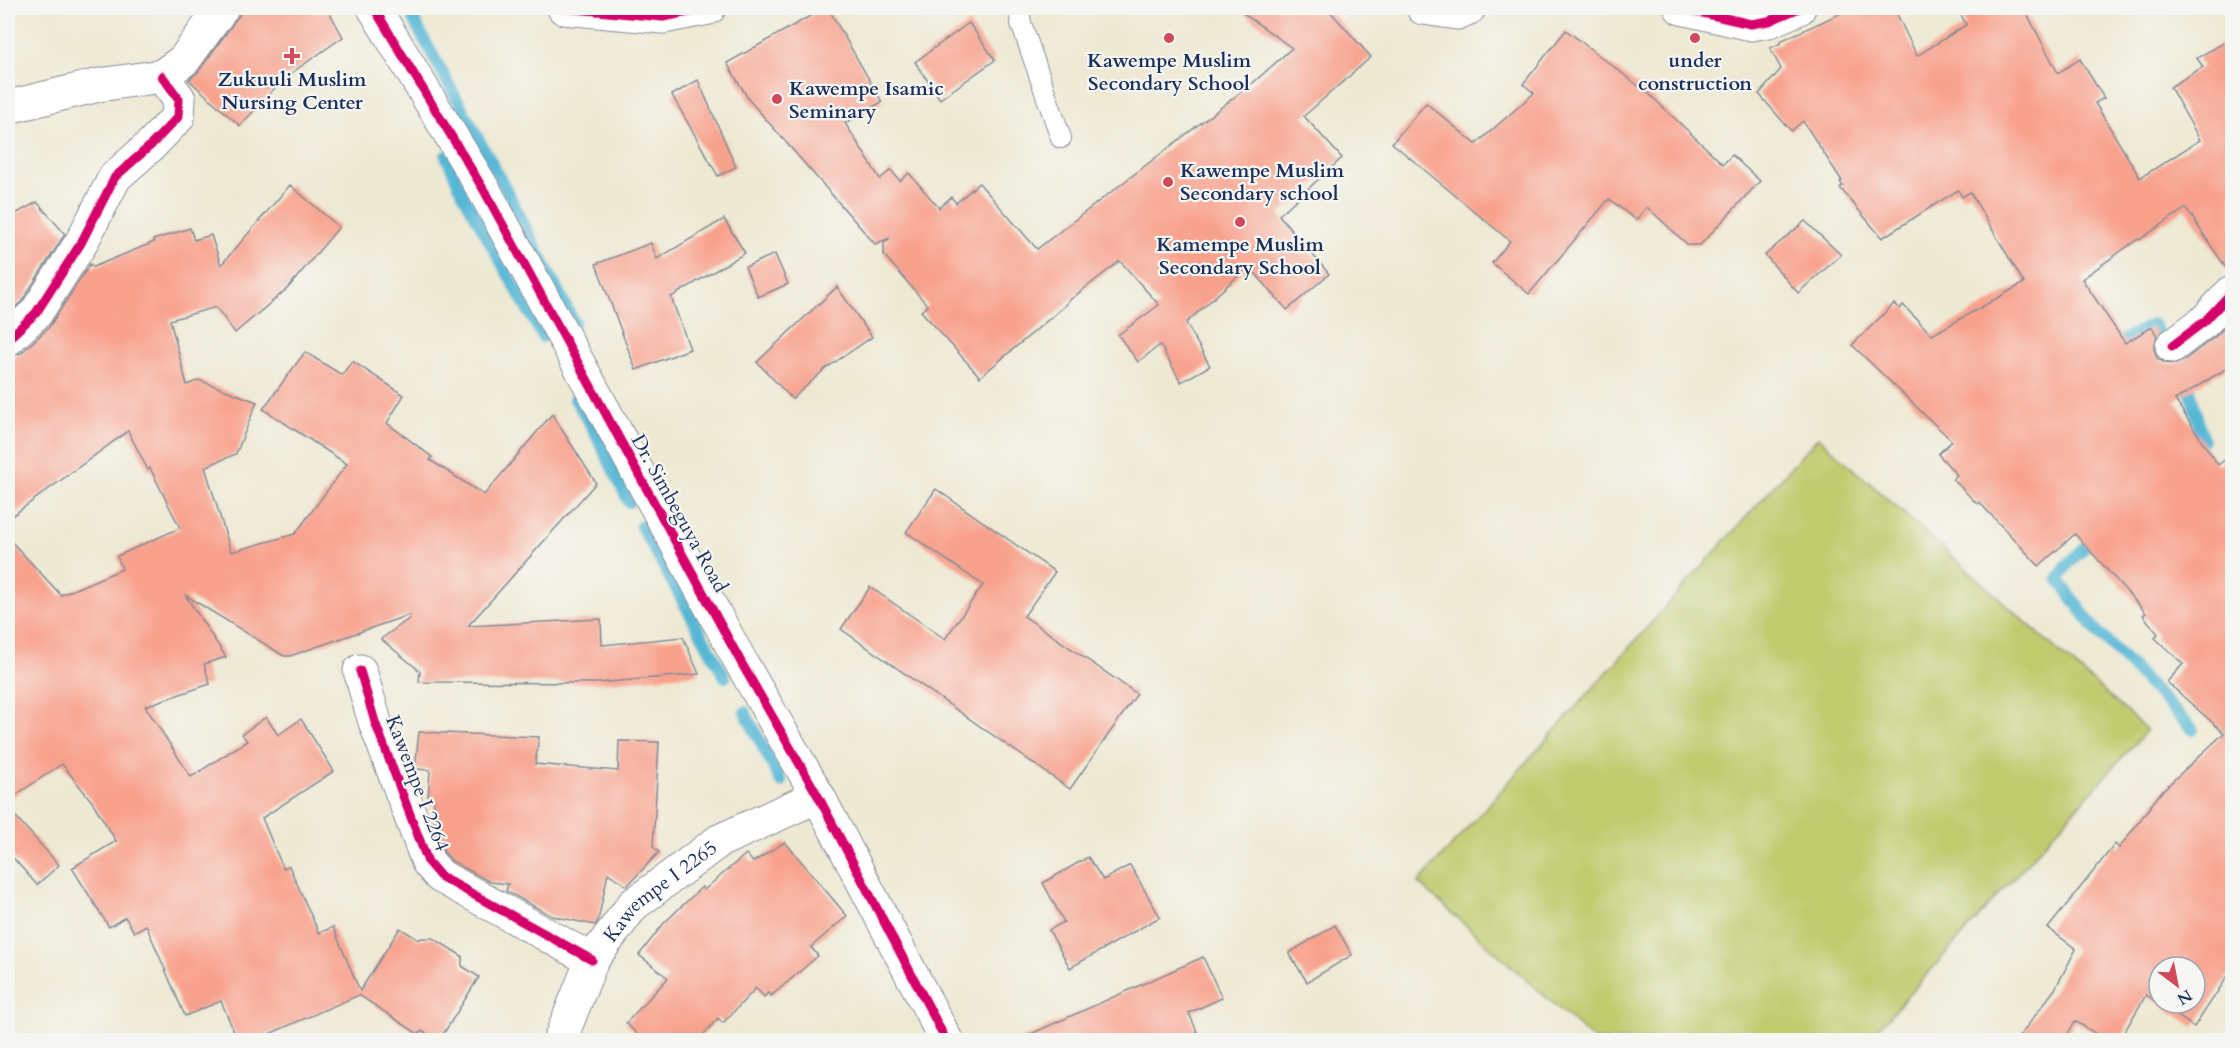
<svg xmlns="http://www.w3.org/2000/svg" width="2240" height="1048" font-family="Cardo,serif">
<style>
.green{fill:#bfcb6d;stroke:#6d7d66;stroke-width:1.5}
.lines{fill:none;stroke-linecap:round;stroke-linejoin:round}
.stream{stroke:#57b7d5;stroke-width:12}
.building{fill:#f8a28d;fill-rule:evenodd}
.service-casing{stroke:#848c98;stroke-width:22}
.minor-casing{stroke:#848c98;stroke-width:35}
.service{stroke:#fff;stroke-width:20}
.minor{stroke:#fff;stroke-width:33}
.cycleway-casing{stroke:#f6f6f2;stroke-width:13}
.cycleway{stroke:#d6006c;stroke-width:9}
.poi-dot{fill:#d1495b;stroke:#f6f6f2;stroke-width:2}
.labels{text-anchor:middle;stroke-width:4.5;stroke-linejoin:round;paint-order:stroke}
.poi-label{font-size:20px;font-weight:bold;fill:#1b2f5e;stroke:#f6f6f2}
.street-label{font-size:20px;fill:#1b2f5e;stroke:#f6f6f2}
</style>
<rect width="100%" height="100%" fill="#f6f6f2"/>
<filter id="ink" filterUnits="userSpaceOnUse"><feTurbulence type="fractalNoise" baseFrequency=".0167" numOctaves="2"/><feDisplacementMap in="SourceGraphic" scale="12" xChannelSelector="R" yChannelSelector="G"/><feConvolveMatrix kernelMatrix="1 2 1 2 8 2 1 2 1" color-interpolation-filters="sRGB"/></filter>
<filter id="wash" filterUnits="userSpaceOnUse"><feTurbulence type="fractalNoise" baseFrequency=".008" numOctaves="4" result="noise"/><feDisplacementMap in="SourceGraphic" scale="24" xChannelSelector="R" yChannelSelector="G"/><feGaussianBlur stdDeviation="1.35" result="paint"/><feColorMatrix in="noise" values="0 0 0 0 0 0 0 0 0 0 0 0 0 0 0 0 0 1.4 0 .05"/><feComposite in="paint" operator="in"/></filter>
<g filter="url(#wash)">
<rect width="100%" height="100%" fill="#eee9d3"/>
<path class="green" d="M1818,437L2147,730L1868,1040H1594L1418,883Z"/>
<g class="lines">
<g class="stream">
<path d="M413,19L508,193L574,322"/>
<path d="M446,156L462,192L543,337"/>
<path d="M2110,347L2153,324L2168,350"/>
<path d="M2183,376L2189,386L2203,440L2193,453"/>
<path d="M2232,385V391"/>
<path d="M575,399L592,427L629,502"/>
<path d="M641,526L725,677"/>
<path d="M2097,535L2068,564L2058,579L2094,628L2193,730"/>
<path d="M745,712L781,782"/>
</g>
</g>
<g id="blocks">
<g class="building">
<path d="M244,8H327L343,37L283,79L240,126L189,80L199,71Z"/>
<path d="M824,8H828L882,102L845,123L880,179L891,170L900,181L909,173L939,208L951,197L956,203L979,183L1037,249L1254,82L1292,48L1236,8H1327L1371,57L1304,116L1342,158L1279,215L1329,274L1287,310L1249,266L1186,323L1210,366L1181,382L1160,345L1138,362L1118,335L1159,305L1120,261L1066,303L1067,304L980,377L921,311L928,306L884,255V243L890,238L875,244L749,100L727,63Z"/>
<path d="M1852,8H1894L1917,56L1966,25L1958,8H2024L2058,73L2080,59L2104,98L2095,103L2140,178L2200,140L2170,87L2203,67L2197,58L2232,38V274H2230L2186,208L2139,240L2138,239L2082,279L2125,343L2152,327L2157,336L2154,349L2157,358L2165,363L2175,364L2183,361L2216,336L2232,319V365L2175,400L2218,465L2232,454V970L2194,1027L2146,995L2119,1041H2108L2075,1021L2064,1041H2016L2055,989L2076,949L2048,928L2115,844L2119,848L2162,791L2224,733L2167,682L2183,664L2155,638L2158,634L2143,615L2146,613L2075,534L2039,566L1979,502L1977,504L1953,479L1957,475L1938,454L1952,441L1852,345L1894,304L1900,309L1903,305L1932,335L2024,283L1970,192L1962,197L1958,190L1882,238L1840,188L1843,186L1840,182L1842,181L1803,121L1791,131L1759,94L1781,69L1770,48L1781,43L1780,41ZM2159,967H2195V1003H2159Z"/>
<path d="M969,23L995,60L940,99L915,62Z"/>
<path d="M1566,30L1649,94L1723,164L1732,155L1760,181L1700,245H1688L1647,207L1636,220L1609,199L1529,294L1492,263L1510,241L1392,143L1426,103L1476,144L1534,93L1523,84Z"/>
<path d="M698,80L736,167L718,176L672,95Z"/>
<path d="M290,185L339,227L288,288L235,333L216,307L170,320L187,385L199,380L257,402L236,454L205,467L231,552L295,534L347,464L263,409L305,352L342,375L352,361L404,395L387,423L432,457L430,460L484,495L552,414L596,483L468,626L601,619L602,645L683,637L699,674L597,683L419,682L420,671L381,639L410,618L409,615L290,656H284L185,595L226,657L204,664L210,684L145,706L191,777L247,741L242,734L266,717L278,735L301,719L334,771L262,818L283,868L289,866L319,933L333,927L360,991L400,928L419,940L421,938H433L462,956V966L479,977L439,1041L422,1031L418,1034L359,995L253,1041H238L221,1001L185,1016L146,925L134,932L125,917L109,927L72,868L116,841L93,803L62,764L8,800V538L61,595L122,569L117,556L180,528L150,468L148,470L128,431L8,519V357L21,353L49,327L90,264L93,267L154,242L153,240L190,228L194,240L211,235L221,265Z"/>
<path d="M37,202L65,234L22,301L8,314V218Z"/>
<path d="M724,219L745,253L671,297L690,349L636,370L596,264L651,243L657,259Z"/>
<path d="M1805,221L1841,255L1798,293L1765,255Z"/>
<path d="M775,254L788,284L758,297L745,267Z"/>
<path d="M837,287L872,337L825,369L792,399L757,362Z"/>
<path d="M936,489L1055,572L1024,616L1137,694L1070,789L841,629L870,587L945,639L983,585L906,532Z"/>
<path d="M419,732L539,737L535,764L618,771L619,741L659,742L653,847L659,852L627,886L608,873L598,921L595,925L552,916L506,891L508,884L490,882L452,861L444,852L434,825V800L428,801L430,770L415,769Z"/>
<path d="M8,808L59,865L37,885L8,852Z"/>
<path d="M785,842L847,916L811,947L818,956L771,996L769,992L764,997L756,988L723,1023L718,1018L698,1041H644L626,1023L668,978L639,955L664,923L702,887L704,890L746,854L753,862Z"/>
<path d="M1088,857L1103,880L1130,865L1160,917L1070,968L1049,930L1064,922L1043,883Z"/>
<path d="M1335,925L1352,955L1307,982L1289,953Z"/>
<path d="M1203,957L1222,998L1189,1013L1201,1041H1015Z"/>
</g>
</g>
</g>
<g filter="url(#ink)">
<use href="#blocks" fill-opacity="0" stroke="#848c98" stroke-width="1.5"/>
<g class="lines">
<g class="service-casing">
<path id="service" d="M1019,8L1021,23L1061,138"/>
</g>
<g class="minor-casing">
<g id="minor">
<path d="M374,8L485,192L742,664L818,796L946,1040"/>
<path d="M564,8L663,17L709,8"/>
<path d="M1423,8L1457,13L1469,8"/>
<path d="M1681,8L1751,24L1769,21L1799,8"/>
<path d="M8,107L99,85L162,76L184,60L222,8"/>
<path d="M8,339L36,313L81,243L115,177L150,146L178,117L179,99L162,76"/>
<path d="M2172,346L2205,321L2232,292"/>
<path d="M360,671L375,722L428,862L440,876L592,960"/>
<path id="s1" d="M560,1040L592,960L633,905L719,841L818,796"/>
</g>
</g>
<use href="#service" class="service"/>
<use href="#minor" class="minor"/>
<g class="cycleway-casing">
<g id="cycleway">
<path d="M374,8L485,192L742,664L818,796L946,1040"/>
<path d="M564,8L663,17L709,8"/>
<path d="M1681,8L1751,24L1769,21L1799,8"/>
<path d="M8,339L36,313L81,243L115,177L150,146L178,117L179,99L162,76"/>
<path d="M2172,346L2205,321L2232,292"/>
<path d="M360,671L375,722L428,862L440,876L592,960"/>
</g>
</g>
<use href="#cycleway" class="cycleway"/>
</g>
</g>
<g class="poi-dot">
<circle cx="1169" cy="38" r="6"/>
<circle cx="1695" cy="38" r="6"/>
<path d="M289 47h6v6h6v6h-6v6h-6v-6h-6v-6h6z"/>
<circle cx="777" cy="99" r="6"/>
<circle cx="1168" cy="182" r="6"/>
<circle cx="1240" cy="222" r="6"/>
</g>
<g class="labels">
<g class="poi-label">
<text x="1169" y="67">Kawempe Muslim<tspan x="1169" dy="23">Secondary School</tspan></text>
<text x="1695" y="67">under<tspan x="1695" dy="23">construction</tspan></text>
<text x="292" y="86">Zukuuli Muslim<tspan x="292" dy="23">Nursing Center</tspan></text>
<text x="789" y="95" text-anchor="start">Kawempe Isamic<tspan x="789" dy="23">Seminary</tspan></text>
<text x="1180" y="177" text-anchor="start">Kawempe Muslim<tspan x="1180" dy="23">Secondary school</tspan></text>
<text x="1240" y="251">Kamempe Muslim<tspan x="1240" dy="23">Secondary School</tspan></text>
</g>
<g class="street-label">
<text transform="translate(680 513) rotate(61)" y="7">Dr. Simbeguya Road</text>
<text transform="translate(418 783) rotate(69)" y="7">Kawempe I 2264</text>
<text dy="7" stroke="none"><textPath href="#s1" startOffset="184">Kawempe I 2265</textPath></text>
</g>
</g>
<rect width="2240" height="1048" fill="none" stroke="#f6f6f2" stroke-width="30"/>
<g transform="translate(2177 985) rotate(148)"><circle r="28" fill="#f6f6f2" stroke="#9ea6b7" stroke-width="1.5"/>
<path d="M0-4.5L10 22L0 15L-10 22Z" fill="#d1495b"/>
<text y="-9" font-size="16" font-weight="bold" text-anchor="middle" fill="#1b2f5e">N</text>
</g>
</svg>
